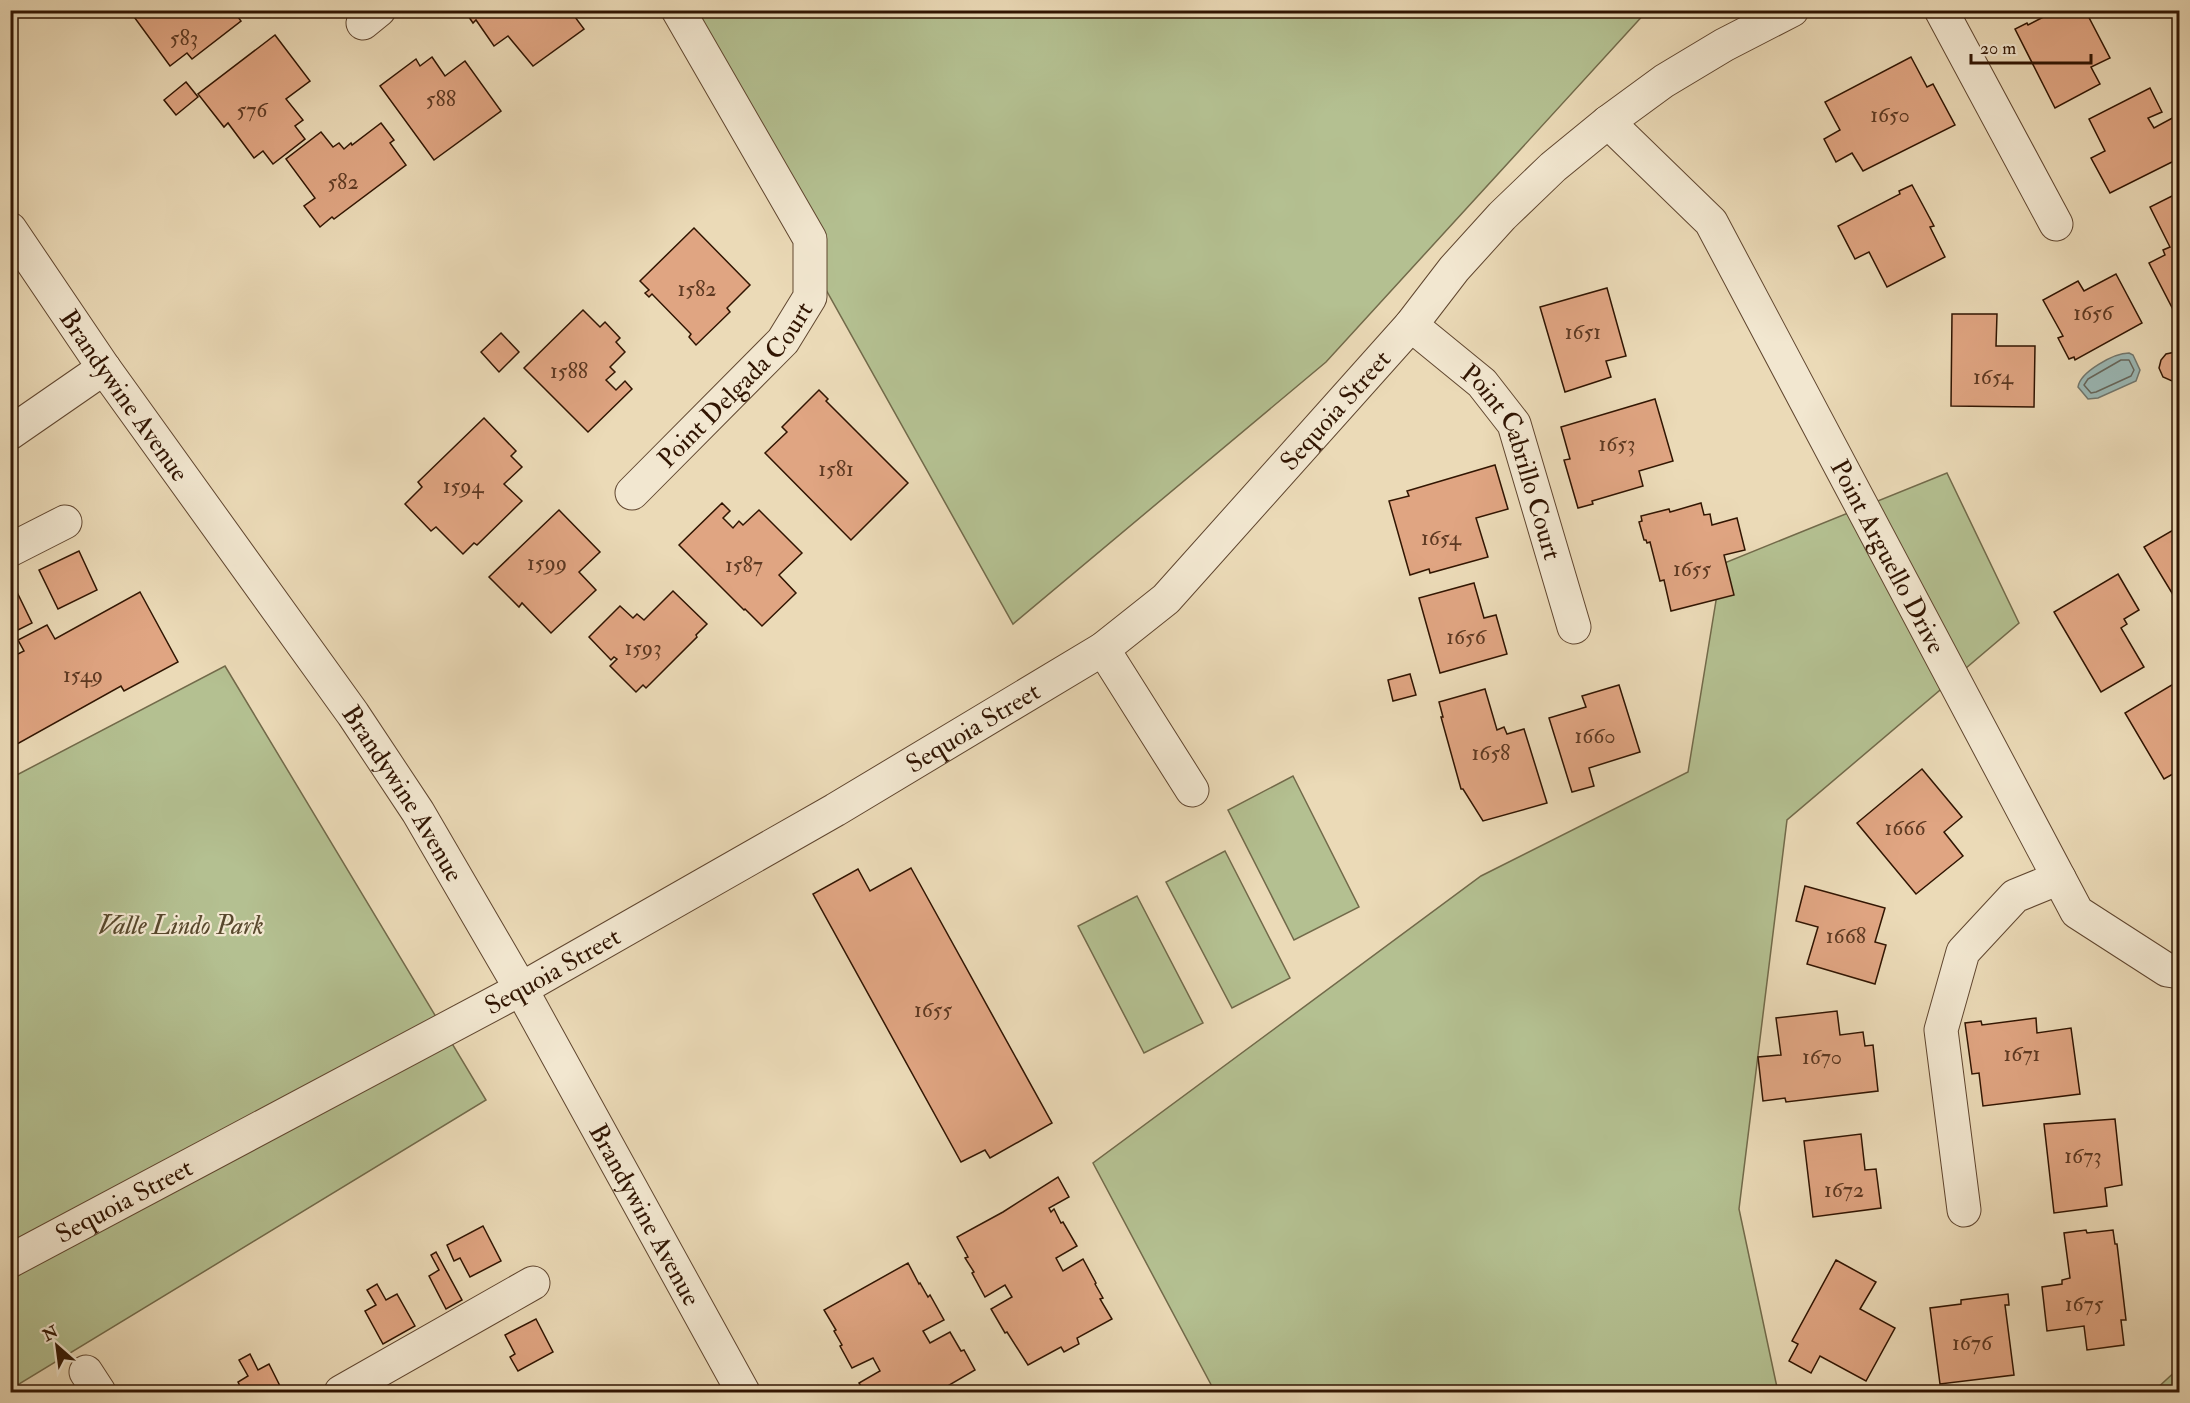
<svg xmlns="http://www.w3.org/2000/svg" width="2190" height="1403" font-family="'IM FELL Double Pica',serif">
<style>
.green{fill:#b4c091;stroke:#726a4a;stroke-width:1.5}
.water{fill:#9bb9b6;stroke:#71776e;stroke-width:1.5}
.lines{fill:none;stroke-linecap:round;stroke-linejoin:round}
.shore{stroke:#66675c;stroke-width:1.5}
.building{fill:#e0a582;stroke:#311502;stroke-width:1.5}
.minor-casing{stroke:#60462f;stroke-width:35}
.minor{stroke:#f2e7d0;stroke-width:33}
.labels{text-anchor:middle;stroke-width:4.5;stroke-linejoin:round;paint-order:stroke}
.number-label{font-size:22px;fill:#5d3922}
.street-label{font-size:26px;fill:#311502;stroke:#f2e7d0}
.park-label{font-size:26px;font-style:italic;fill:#58482d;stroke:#f2e7d0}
</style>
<rect width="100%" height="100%" fill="#ebdab7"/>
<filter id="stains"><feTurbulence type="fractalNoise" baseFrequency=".00333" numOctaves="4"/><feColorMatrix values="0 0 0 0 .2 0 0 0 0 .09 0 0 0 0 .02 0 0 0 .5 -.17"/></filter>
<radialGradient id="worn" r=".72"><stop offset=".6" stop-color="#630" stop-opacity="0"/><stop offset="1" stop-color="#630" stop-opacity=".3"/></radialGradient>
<g class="green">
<path d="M670,11H1647L1326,362L1013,624Z"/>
<path d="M1947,473L2019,623L1787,820L1739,1209L1778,1392H1215L1093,1163L1481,876L1688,772L1722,564Z"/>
<path d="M225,666L486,1100L11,1389V778Z"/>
<path d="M1293,776L1359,907L1294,940L1228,810Z"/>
<path d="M1225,851L1290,978L1232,1008L1166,882Z"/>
<path d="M1137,896L1203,1023L1144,1053L1078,926Z"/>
<path d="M2179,1368V1392H2153Z"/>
</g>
<path class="water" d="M2129,353L2133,355L2140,370L2136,381L2098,398L2088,399L2078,387C2080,372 2114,353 2129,353Z"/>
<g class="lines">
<path class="shore" d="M2121,360H2129L2134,370L2131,376L2096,392L2091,393L2084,385L2088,379Z"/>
</g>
<g class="building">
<path d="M129,10H233L241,21L192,59L187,53L170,66Z"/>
<path d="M464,10H577L572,13L584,29L533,66L508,36L494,46L476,20L473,23Z"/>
<path d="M2057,10H2085L2110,58L2091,67L2100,84L2055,108L2015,29L2027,23L2028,25Z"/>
<path d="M275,35L310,81L286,99L303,120L295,126L305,139L273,164L263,151L254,158L228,123L224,127L198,94Z"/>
<path d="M432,57L445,76L465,61L501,111L434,160L380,86L416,59L420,66Z"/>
<path d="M1911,57L1927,87L1933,84L1955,125L1863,171L1852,153L1836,162L1824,139L1840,130L1825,102Z"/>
<path d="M186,82L198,97L176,115L164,100Z"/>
<path d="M2150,88L2162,112L2148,118L2154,128L2176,116L2180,123V158L2110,193L2091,158L2105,151L2089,119Z"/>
<path d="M381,123L394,140L390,143L406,165L334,219L332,217L320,227L304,206L315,198L286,159L321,132L333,147L339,143L344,149L351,143L352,145Z"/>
<path d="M1912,185L1934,226L1930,227L1945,257L1887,287L1869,252L1855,259L1838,226L1900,194L1899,191Z"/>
<path d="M2180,192V320L2179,321L2149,263L2165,255L2163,250L2170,247L2150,207Z"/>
<path d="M694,228L750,285L727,308L730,312L696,345L689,337L691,334L652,294L649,297L645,293L649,290L640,281Z"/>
<path d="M2116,274L2142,323L2075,360L2074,357L2069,359L2058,338L2063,336L2043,300L2078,281L2084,291Z"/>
<path d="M1607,288L1626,356L1606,361L1611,377L1565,392L1540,307Z"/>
<path d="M583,310L600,327L605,322L620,338L616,342L625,352L610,367L615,372L606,380L616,390L625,381L632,389L588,432L524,368Z"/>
<path d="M1952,314H1997L1996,346H2035L2034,407L1951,406Z"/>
<path d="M501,333L519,352L499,372L481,352Z"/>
<path d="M2175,352L2180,358V376L2172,381L2163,377L2159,368L2161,360L2166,354Z"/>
<path d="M819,390L828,399L826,401L908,483L851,540L765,453L787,432L782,427Z"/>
<path d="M1655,399L1673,461L1639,471L1643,486L1592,501L1593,504L1578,508L1564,460L1570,459L1561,427Z"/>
<path d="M484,418L516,451L511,456L522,467L504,484L522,501L477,545L474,543L463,554L436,527L431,531L405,504L422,487L418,482Z"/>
<path d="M1495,465L1508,509L1476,518L1488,557L1430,573L1429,569L1410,575L1389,501L1409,496L1407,491Z"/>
<path d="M722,503L730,511L723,518L733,528L739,521L743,525L759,510L802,553L779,575L796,593L762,626L745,609L744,610L679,545Z"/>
<path d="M1701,503L1704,515L1710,514L1712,525L1737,518L1745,550L1724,555L1734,595L1671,611L1664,580L1660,581L1650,542L1647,543L1646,540H1644L1639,522L1642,521L1641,516L1669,509L1670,512Z"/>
<path d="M559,510L600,552L579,572L596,590L551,633L522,603L519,607L489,577Z"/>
<path d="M2180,526V595L2175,598L2144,547Z"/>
<path d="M79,551L97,590L58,609L39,570Z"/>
<path d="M2118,574L2139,610L2124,619L2127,624L2121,628L2144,667L2101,692L2054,612Z"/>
<path d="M1474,583L1484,618L1496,615L1507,654L1440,673L1419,598Z"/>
<path d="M13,584L32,623L10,634V585Z"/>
<path d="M673,591L707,624L696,635L697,637L646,688L643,685L636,692L610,666L617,659L614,657L611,660L589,637L620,606L633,618L637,614L644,620Z"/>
<path d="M140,592L178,662L124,691L121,686L10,748V658L24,651L18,640L47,625L55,639Z"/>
<path d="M1410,674L1416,695L1393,701L1388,680Z"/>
<path d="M2180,680V770L2164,779L2125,713Z"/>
<path d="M1619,685L1640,752L1589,768L1594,786L1572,792L1549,718L1586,707L1582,696Z"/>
<path d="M1485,689L1497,730L1504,727L1507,734L1524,729L1547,803L1483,821L1463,789H1461L1441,717H1443L1439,702Z"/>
<path d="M1922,769L1962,817L1944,832L1963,856L1916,894L1857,823Z"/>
<path d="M2180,821V834L2174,824Z"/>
<path d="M911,868L1052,1123L990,1158L985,1150L961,1162L813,894L858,869L870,891Z"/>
<path d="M1805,886L1885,908L1875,942L1886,945L1875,984L1807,964L1818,927L1796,921Z"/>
<path d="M1837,1011L1840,1035L1863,1032L1865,1046L1873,1045L1878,1091L1786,1102L1785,1098L1763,1101L1758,1057L1781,1055L1776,1018Z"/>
<path d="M2036,1018L2037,1033L2071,1028L2080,1094L1983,1106L1979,1073L1972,1074L1965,1023L1981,1021L1982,1025Z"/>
<path d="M2115,1119L2122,1185L2105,1188L2107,1206L2054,1213L2044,1124Z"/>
<path d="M1861,1134L1865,1170L1876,1169L1881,1208L1813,1217L1804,1141Z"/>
<path d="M1058,1177L1069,1197L1049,1208L1051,1212L1054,1209L1061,1223L1063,1222L1077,1246L1056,1258L1063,1271L1083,1259L1096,1283L1095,1284L1103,1298L1100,1299L1112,1319L1077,1338L1079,1344L1064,1352L1061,1347L1028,1365L1007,1332L1005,1333L991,1309L1012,1297L1005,1285L985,1297L972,1273L974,1272L965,1258L968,1257L957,1237L1003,1212Z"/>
<path d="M483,1226L501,1261L470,1277L460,1258L454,1261L447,1245Z"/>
<path d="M2086,1230L2087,1233L2113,1230L2115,1244H2117L2126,1320H2121L2124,1345L2087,1350L2084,1326L2047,1331L2042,1287L2062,1284V1280L2070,1278L2064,1233Z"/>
<path d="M436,1252L462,1300L446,1309L429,1276L439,1270L431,1255Z"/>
<path d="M1836,1260L1876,1282L1860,1309L1895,1328L1866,1381L1820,1356L1811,1373L1789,1361L1798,1344L1792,1341Z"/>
<path d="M908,1263L919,1284L920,1283L928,1297L930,1295L944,1320L923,1331L930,1343L950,1332L961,1351L964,1350L975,1370L944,1388L945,1392H865L859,1383L880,1371L873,1358L852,1368L840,1346L842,1345L834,1331L836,1330L824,1310Z"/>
<path d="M377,1284L386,1300L397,1294L415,1326L383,1344L365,1311L376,1305L367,1290Z"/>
<path d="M2008,1294L2009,1305H2005L2014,1375L1940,1384L1930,1308L1961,1304V1300Z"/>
<path d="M536,1319L553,1352L518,1371L510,1357L515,1354L505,1335Z"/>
<path d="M250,1354L258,1370L269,1364L283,1392H243L238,1382L248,1376L239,1360Z"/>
</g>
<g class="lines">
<g class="minor-casing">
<g id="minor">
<path d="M1941,10L2056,224"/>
<path d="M363,23L379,10"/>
<path id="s1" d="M1608,122L1711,222L2077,912L2167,970L2180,972"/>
<path id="s2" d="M10,229L104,368L353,714L418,812L521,989L743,1392"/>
<path id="s3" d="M1411,325L1482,383L1514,424L1574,627"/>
<path d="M10,433L104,368"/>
<path id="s4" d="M632,493L783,341L810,297V239L678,10"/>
<path d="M10,550L65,522"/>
<path d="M1103,649L1192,790"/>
<path d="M1964,1210L1941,1030L1963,952L2015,896L2059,878"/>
<path id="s5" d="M10,1261L521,989L835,810L1103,649L1166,599L1411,325L1454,269L1502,216L1553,167L1608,122L1664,81L1724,45L1792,10"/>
<path d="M86,1372L99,1392"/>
<path d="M341,1392L533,1283"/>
</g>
</g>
<use href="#minor" class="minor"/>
</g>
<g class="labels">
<g class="number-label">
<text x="184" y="45">583</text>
<text x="441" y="106">588</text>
<text x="252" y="117">576</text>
<text x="1890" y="122">1650</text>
<text x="343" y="189">582</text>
<text x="697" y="296">1582</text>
<text x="2093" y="320">1656</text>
<text x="1583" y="339">1651</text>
<text x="569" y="378">1588</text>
<text x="1993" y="384">1654</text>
<text x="1617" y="451">1653</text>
<text x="836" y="476">1581</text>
<text x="463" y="493">1594</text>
<text x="1441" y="545">1654</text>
<text x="547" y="570">1599</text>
<text x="744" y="572">1587</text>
<text x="1692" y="576">1655</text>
<text x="1466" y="644">1656</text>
<text x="643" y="655">1593</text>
<text x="83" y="682">1549</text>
<text x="1595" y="743">1660</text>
<text x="1491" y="760">1658</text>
<text x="1905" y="835">1666</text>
<text x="1846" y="943">1668</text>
<text x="933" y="1017">1655</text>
<text x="2022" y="1061">1671</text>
<text x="1822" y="1064">1670</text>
<text x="2083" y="1163">1673</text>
<text x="1844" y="1197">1672</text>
<text x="2084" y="1311">1675</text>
<text x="1972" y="1350">1676</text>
</g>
<g class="street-label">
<text dy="9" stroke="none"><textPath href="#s4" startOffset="150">Point Delgada Court</textPath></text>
<text dy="9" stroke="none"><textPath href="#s2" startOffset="202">Brandywine Avenue</textPath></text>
<text dy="9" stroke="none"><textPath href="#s5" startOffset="1587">Sequoia Street</textPath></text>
<text dy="9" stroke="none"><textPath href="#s3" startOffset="177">Point Cabrillo Court</textPath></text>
<text dy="9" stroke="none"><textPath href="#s1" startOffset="522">Point Arguello Drive</textPath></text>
<text dy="9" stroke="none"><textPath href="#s5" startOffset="1101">Sequoia Street</textPath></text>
<text dy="9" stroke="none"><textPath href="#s2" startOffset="688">Brandywine Avenue</textPath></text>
<text dy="9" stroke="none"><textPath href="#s5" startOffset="615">Sequoia Street</textPath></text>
<text dy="9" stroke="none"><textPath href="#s5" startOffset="129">Sequoia Street</textPath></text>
<text dy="9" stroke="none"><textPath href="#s2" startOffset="1174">Brandywine Avenue</textPath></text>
</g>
<g class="park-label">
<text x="181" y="934">Valle Lindo Park</text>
</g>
</g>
<rect width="2190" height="1403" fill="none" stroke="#ebdab7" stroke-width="36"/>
<rect x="12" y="12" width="2166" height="1379" fill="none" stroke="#311502" stroke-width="3"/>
<rect x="18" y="18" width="2154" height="1367" fill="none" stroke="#311502" stroke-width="1.5"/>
<g transform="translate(57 1346) rotate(332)" stroke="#f2e7d0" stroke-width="4.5" paint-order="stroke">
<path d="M0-4.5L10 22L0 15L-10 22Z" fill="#311502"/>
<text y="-9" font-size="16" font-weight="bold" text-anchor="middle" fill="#311502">N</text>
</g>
<path d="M1971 54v9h120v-9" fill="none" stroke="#311502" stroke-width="3"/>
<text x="1980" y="54" font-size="18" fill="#311502" stroke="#f2e7d0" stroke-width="4.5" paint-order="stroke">20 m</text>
<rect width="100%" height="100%" filter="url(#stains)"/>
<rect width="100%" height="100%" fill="url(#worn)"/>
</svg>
